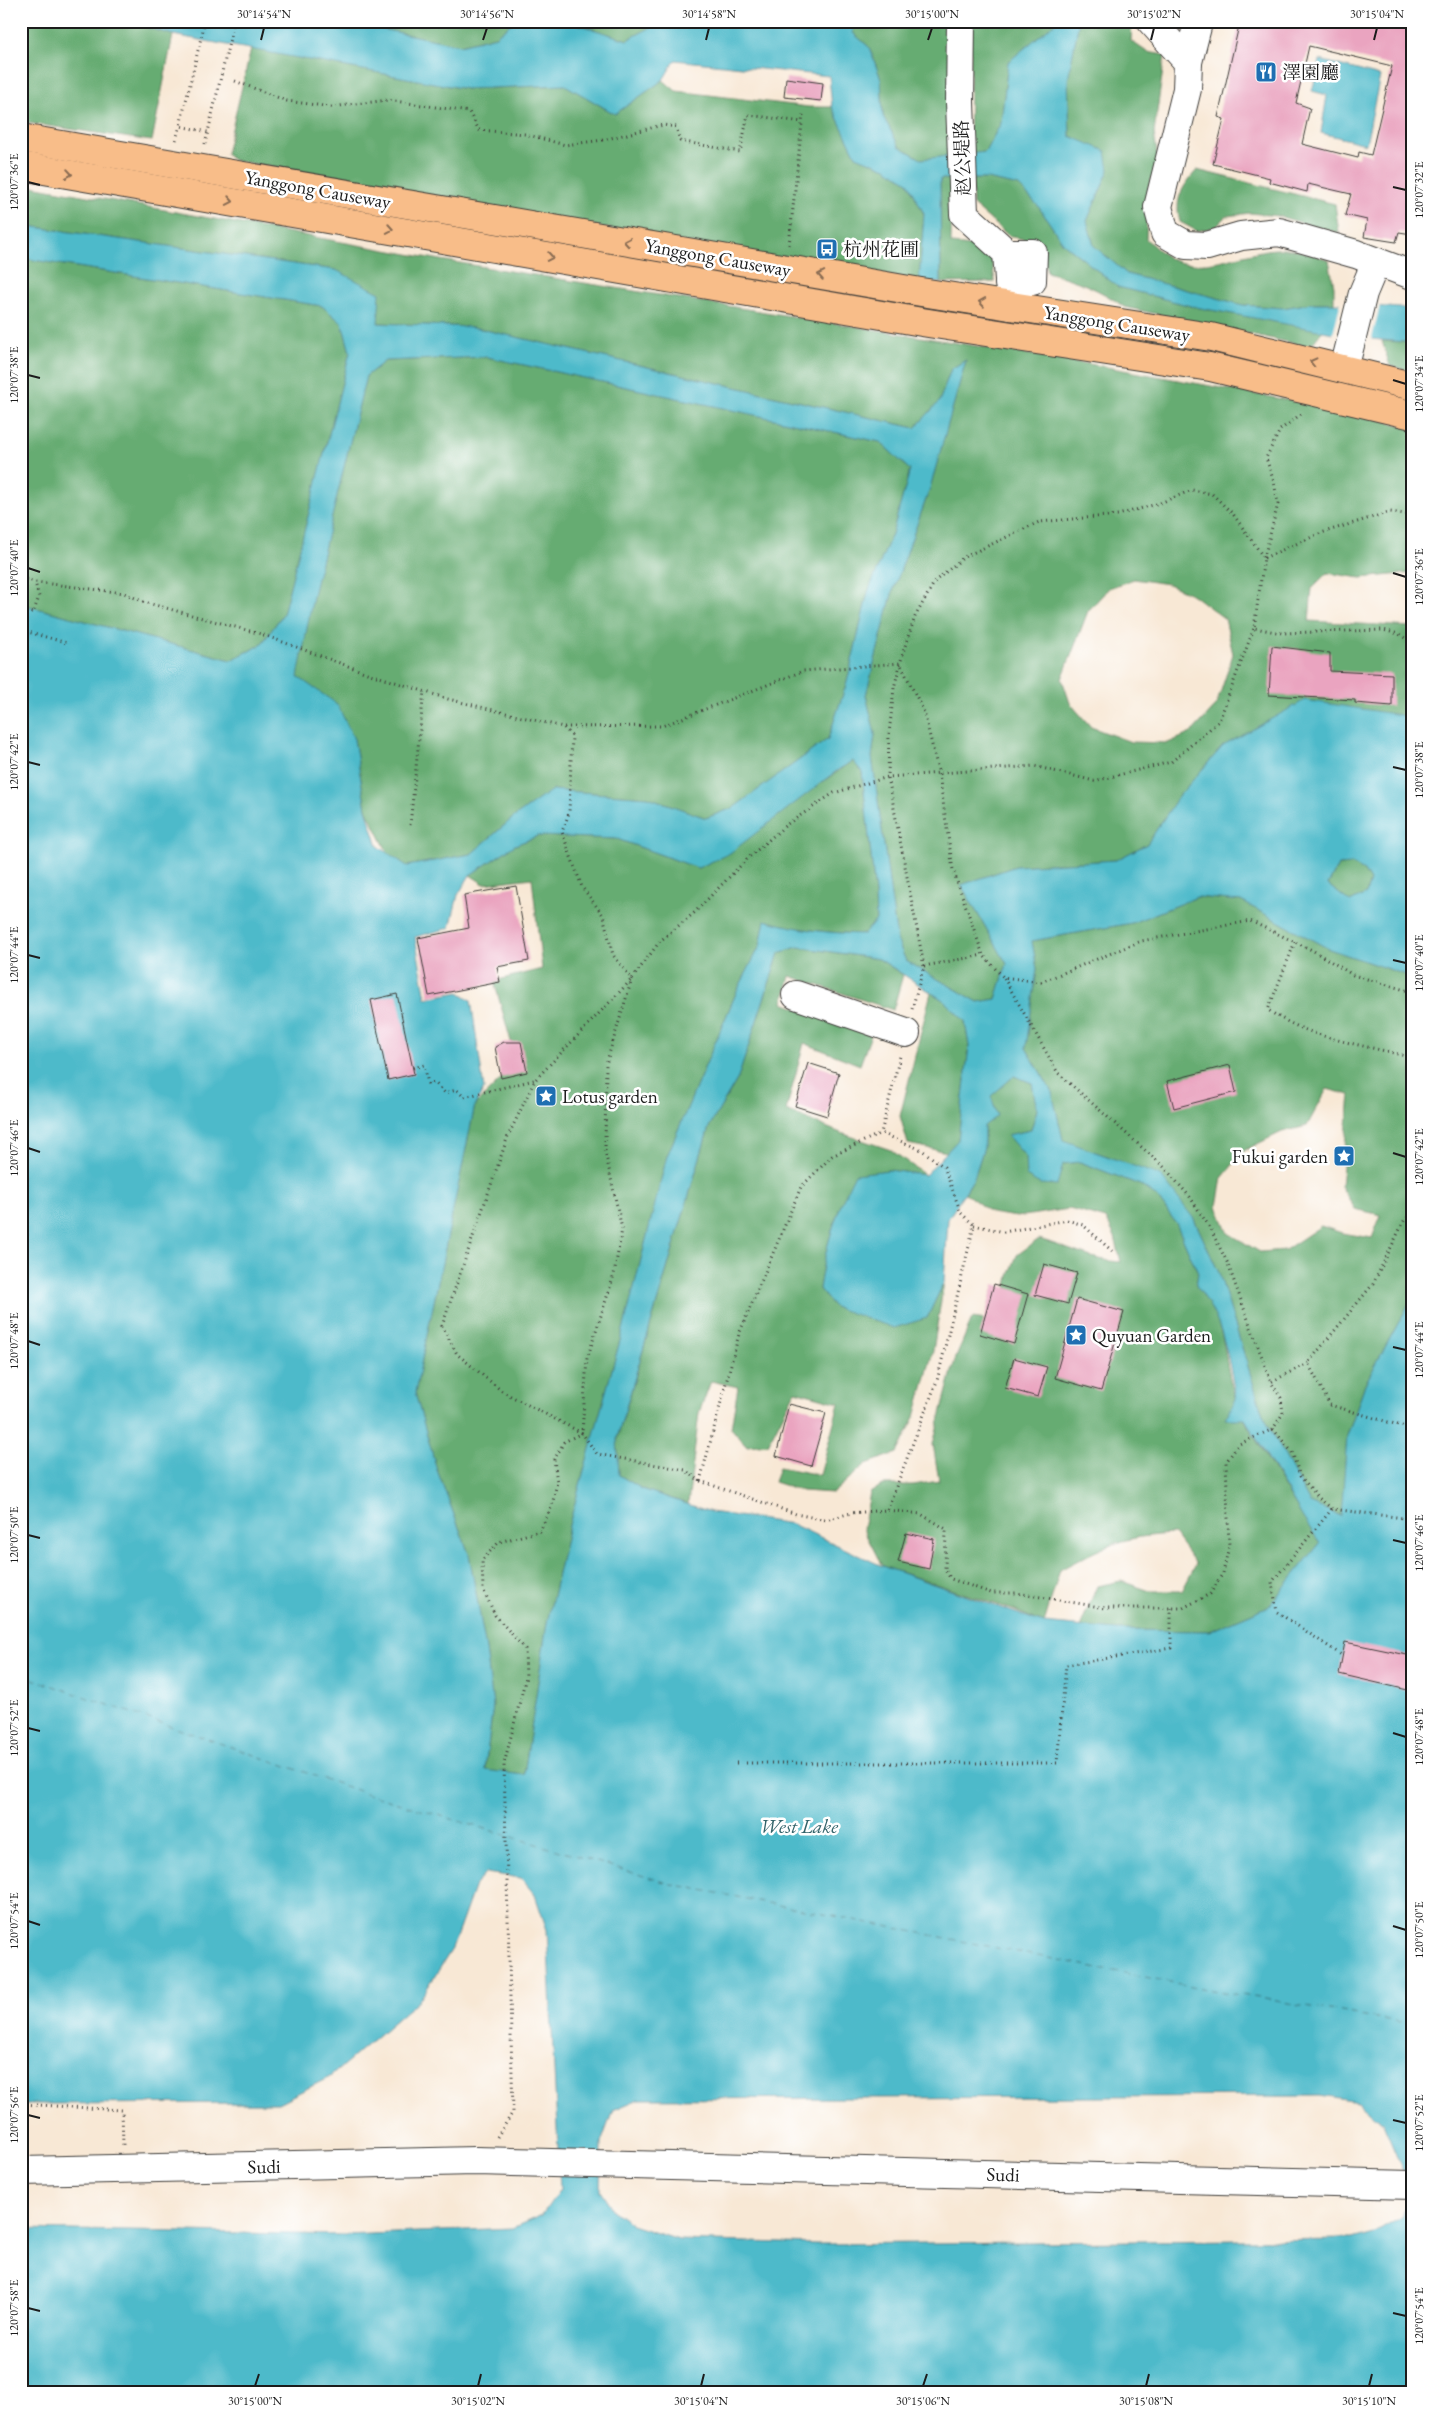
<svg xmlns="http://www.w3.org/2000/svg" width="1433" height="2414" font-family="'EB Garamond','Noto Serif SC',serif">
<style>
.forest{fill:#66ac72;stroke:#416447;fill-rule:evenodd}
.water{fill:#4ebaca;stroke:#356b73;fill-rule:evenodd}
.pier{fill:#f8e8d5}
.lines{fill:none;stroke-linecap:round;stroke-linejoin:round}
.ferry{stroke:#32636a;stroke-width:1;stroke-dasharray:6 5;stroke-linecap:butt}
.building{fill:#eaa4c0;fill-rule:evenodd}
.minor-casing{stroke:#3d3b38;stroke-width:30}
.major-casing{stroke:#3d3b38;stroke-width:30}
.path{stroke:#3d3b38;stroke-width:3;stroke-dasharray:1 4;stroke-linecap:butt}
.minor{stroke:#fff;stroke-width:28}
.major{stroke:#f8bd89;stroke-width:28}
.oneway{stroke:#8a6c52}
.ticks{fill:none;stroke:#1c1c1c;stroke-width:2}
.labels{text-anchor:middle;stroke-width:5;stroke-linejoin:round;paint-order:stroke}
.poi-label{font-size:19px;fill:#1c1c1c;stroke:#fff;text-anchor:start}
.street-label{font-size:19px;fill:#1c1c1c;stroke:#fff}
.water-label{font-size:20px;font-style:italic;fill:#32636a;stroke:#fff}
.neatline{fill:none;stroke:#1c1c1c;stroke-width:2}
.ticks-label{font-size:12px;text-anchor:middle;fill:#1c1c1c}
</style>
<rect width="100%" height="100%" fill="#fff"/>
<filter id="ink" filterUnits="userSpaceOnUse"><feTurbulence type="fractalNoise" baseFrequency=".02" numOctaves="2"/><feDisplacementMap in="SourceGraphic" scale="10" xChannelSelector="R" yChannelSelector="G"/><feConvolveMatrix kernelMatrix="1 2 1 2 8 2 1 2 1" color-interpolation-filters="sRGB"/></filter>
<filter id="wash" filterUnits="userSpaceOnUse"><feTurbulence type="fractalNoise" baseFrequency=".0096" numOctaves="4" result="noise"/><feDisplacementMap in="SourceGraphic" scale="20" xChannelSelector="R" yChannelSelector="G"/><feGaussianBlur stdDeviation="1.12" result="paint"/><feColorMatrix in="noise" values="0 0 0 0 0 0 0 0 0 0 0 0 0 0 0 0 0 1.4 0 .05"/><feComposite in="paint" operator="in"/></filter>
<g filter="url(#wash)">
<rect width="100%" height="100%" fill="#f8e8d5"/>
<g class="forest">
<path d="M21,21H125L173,35L152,141L21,122Z"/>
<path d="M342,21H514L496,36L460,45Z"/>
<path d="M568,21H663L627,40Z"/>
<path d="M853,21H953L955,156L921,159L899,146L883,116L881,79L869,47L853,33Z"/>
<path d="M971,21H1057L1008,62L1001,123L985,152L969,154Z"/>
<path d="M1079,21H1132L1131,41L1147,52L1165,55L1154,133L1158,160L1148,190L1146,239C1153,245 1161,253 1169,258C1198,275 1246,250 1277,249C1295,248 1313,254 1329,260L1334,286V303H1312L1283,308L1243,305L1127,274L1094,246L1087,221L1109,170L1070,136L1068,79Z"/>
<path d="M251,49L466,89L565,85L615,114L663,80L676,91L809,107H832L856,156L886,168L908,182L924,214L919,281L710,247L233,160L226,154Z"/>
<path d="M1197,170L1335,204L1339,233L1278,216L1250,213L1227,216L1216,227L1197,231L1180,222C1174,199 1182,187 1197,170Z"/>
<path d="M940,179H952L951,244L984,247L991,256L995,282L941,283Z"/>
<path d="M972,179H987L1019,186L1038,206L1063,243L1118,287L1195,307L1323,330L1313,343L1306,346L1124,307C1101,289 1075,280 1047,272L1041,243L1009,236L973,205Z"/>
<path d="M21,184L441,260L1101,366L1342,410L1412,428V573L1361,578L1327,573L1312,588L1309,621L1412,627V718L1407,716L1223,746L1178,797L1147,844L1116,860L1016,866L961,885L1007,964L996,999L978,1002L906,961L897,940L872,757L875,734L866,695L892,594L930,488L966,360L951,369L939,402L915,428L472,327L378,323L336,270L21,225ZM1134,579L1168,584L1193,595L1225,619L1233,654L1216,706L1191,733L1168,743L1131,742L1091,727L1070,703L1062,679L1088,611L1109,588Z"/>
<path d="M21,258L322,306L342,323L350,352L283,614L261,645L231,660L21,604Z"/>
<path d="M1412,340V371L1390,366L1382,341L1404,342Z"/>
<path d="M487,357L880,442L910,470L892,534L868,592L847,682L828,739L733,808L706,818L648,797L553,790L514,817L471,854L407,866L388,853L366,809L354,739L297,677L314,591L366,376L385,361Z"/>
<path d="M853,761L862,772L875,893L876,920L865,934C831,933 798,930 765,921L760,946L737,991L667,1156L626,1319L570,1521L547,1623L524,1775L485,1771L493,1705L486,1649L469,1554L437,1470L415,1393L475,1105L517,1063L494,981L542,969L532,878L484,884L470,875L515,845L538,836L617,839L698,868Z"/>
<path d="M1352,864L1364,871L1370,881L1366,894L1350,902L1328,885L1338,865Z"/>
<path d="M1197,897L1241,901L1329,949L1412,977V1298L1365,1384L1347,1436L1342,1516L1310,1503L1263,1415L1219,1273L1194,1219L1113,1158L1063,1141L1052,1092L1026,1048L1037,969L1032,941L1132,923ZM1327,1089L1350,1095L1341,1186L1355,1209L1381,1215L1372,1238L1342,1233L1321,1226L1285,1250L1260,1252L1228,1233L1217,1206L1222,1178L1245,1150L1282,1132L1307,1126Z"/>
<path d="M798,947L879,959L903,975L893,1010L790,976L783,1003L871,1035L860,1065L804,1043L786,1111L841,1133L891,1150L925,1175L889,1170L855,1175C836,1211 825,1248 819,1289L834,1307L927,1318L944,1282L933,1351L915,1417L897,1453L866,1464L833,1493L802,1491L774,1482L779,1467L820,1475L839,1403L795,1391L768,1444L747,1446L731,1428L738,1387L711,1381L699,1413L688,1504L642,1489L619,1475L617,1439L709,1127L738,1078L779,953Z"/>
<path d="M931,992L943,1000L965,1021L969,1046L958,1140L947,1152L908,1144L900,1116Z"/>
<path d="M1014,1076L1032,1083L1037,1110L1031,1130L1009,1135L1025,1156L1063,1164L1080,1162L1140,1185L1157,1197L1176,1223L1198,1273L1196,1286C1230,1326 1221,1356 1236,1400C1243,1420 1255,1437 1265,1455C1283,1485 1300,1514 1320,1543L1269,1606L1210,1631L1117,1630L1080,1627L1097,1586L1121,1581L1150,1591H1182L1196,1564L1174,1534C1123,1536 1104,1546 1060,1570L1044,1623L1013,1610L882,1566L863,1529L870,1493L882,1485H913L939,1481L933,1444L955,1360L972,1318L1000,1322L1009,1276L1017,1255L1039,1239C1067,1247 1092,1261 1121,1262L1115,1237L1106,1219L1069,1209L1017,1217L991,1213L965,1193L974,1178L984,1147V1126L990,1096Z"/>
</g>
<g class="water">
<path d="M125,21H342L460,45L496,36L514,21H568L627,40L663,21H853V33L869,47L881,79L883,116L899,146L921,159L985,152L1001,123L1008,62L1057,21H1079L1068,79L1070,136L1106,151L1109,170L1087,221L1094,246L1127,274L1243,305L1283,308L1312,303H1334L1412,309V340L1404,342L1360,338L1195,307L1118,287L1063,243L1038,206L1019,186L987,179H940L941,283L919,281L924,214L908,182L886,168L856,156L832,107L829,76L675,60L663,80L615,114L565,85L466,89L173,35Z"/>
<path d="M1320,60L1380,76L1366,144L1321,133L1327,95L1312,91Z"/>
<path d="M21,225L336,270L380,293L378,323L472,327L915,428L939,402L951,369L966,360L930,488L892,594L866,695L875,734L872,757L897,940L906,961L978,1002L996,999L1007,964L961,885L1016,866L1116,860L1147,844L1178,797L1223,746L1305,700L1407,716L1412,718V977L1329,949L1241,901L1197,897L1132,923L1032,941L1037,969L1026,1048L1052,1092L1063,1140L1161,1176L1194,1219L1219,1273L1263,1415L1310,1503L1341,1516L1347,1436L1365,1384L1412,1298V2393H21V2229L345,2235L512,2228L542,2215L560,2189L547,1930L535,1895L521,1878L486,1873L475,1885L452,1949L421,1998L330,2077L278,2103L21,2104V604L231,660L261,645L283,614L350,352L342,323L322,306L21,258ZM487,357L880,442L910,470L892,534L868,592L847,682L828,739L733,808L706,818L648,797L552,790L514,817L471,854L407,866L378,846L366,809L354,739L337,704L298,677L314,591L366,376L385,361ZM853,761L862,772L875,893L876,920L864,934C830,933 798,930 765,920L760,946L737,991L667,1156L626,1319L570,1521L547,1623L524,1775L485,1770L493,1705L486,1649L469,1554L437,1470L415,1393L475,1105L484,1089L471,1000L459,992L426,998L415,937L450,928L458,895L470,875L515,845L538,836L617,839L698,868L730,853L838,770ZM1352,864L1364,871L1370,881L1366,894L1350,902L1328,885L1338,865ZM798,947L879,959L943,1000L965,1021L969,1046L958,1140L925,1175L889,1170L855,1174C836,1211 825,1248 819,1289L834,1307L894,1328L927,1318L944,1282L948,1219L974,1178L984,1147V1126L997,1116L991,1096L1014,1076L1032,1083L1037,1110L1031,1130L1007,1135L1025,1156L1026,1176L1040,1184L1057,1185L1063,1164L1080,1162L1140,1185L1157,1197L1176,1223L1198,1273L1196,1286C1224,1320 1228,1358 1236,1399L1225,1419H1245L1303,1518L1320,1543L1269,1606L1210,1631L1117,1630L1044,1623L882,1566L792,1524L711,1512L642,1489L619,1475L617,1438L709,1127L738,1078L779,953ZM1320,2096L1358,2102L1383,2124L1411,2190L1402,2218L1380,2231L1352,2239L817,2244L679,2240L632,2225L614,2212L600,2191L601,2143L613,2110L639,2099Z"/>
</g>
<path class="pier" d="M1341,301L1380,305L1371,342L1333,334Z"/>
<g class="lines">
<path class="ferry" d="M21,1675L374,1796L671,1884L1206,1989L1412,2024"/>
</g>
<g id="blocks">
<g class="building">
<path d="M1240,21H1412V234L1399,232L1396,242L1364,237L1367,220L1345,215L1351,194L1308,184L1307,192L1269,182L1270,178L1213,164L1224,119L1218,117ZM1309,46L1392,66L1371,155L1359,152L1358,158L1302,144L1310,108L1296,103Z"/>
<path d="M786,78L823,83L821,101L784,97Z"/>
<path d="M1272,646L1330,653V671L1392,674V706L1355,703V700L1269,695Z"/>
<path d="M516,886L529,961L497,967L500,982L429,996L418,938L469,928L464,895Z"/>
<path d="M397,994L414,1074L388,1080L371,1000Z"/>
<path d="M504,1042H521L527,1072L501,1078L495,1047Z"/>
<path d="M808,1063L839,1073L827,1116L795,1106Z"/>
<path d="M1230,1065L1236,1092L1174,1108L1167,1081Z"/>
<path d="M1044,1264L1077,1273L1068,1304L1035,1295Z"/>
<path d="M994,1284L1028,1294L1014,1344L980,1334Z"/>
<path d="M1077,1299L1124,1312L1101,1391L1055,1378Z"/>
<path d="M1014,1358L1047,1367L1038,1397L1005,1388Z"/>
<path d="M789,1404L826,1413L811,1466L776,1456Z"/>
<path d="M906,1533L934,1539L929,1569L898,1562Z"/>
<path d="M1345,1642L1412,1656V1691L1339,1674Z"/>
</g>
</g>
</g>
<g filter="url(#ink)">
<use href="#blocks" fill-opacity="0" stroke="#3d3b38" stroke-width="1"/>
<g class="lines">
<g class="minor-casing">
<g id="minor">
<path d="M961,21L960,102L964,214L1007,253L1011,306"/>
<path d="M1151,21L1188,62L1187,89L1158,207L1165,233L1186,245L1207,246L1241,236L1279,232L1356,254L1412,275"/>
<path d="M1188,62L1198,23"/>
<path d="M1007,253H1033L1032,281L1009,283"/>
<path d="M1344,369L1363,293L1376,262"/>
<path d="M796,995L906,1033"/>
<path d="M21,2171L476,2161L1412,2185"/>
</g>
</g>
<g class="major-casing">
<g id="major">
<path d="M21,138L921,292L1211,337L1412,386"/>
<path d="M21,166L922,322L1210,367L1412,415"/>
</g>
</g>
<g class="path">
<path d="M205,21L180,126L208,132L234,21"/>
<path d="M235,81L287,101L331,107L388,100L469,112L479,130L525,134L565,145L603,140L663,125L676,127L680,141L740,152L748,115L803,122"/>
<path d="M176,140L180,126"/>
<path d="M205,144L208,132"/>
<path d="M789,245L803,114"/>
<path d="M1264,558L1278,504L1274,482L1266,458L1280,430L1301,414"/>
<path d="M1264,558L1321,533L1390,512L1412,515"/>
<path d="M21,578L35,582L124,593L144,602L261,634L367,673L448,699L563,727L572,736L569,813L562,832L582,887L603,915L613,955L632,979L660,941L694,913L748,858L786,825L834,793L888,777L889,734L894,688L904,649L915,617L935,581L964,557L1039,522L1118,515L1160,503L1192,490L1212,494L1233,514L1264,558L1254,628L1282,633L1383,630L1399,634L1412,643"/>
<path d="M21,610L33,613L39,597L35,582"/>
<path d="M21,630L67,643"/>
<path d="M564,727L662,726L803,671L900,663L924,712L939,774L953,870L983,955L1003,977L1041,982L1141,941L1250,921L1312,950L1353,975L1412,992"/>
<path d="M410,825L424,691"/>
<path d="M1295,942L1268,1010C1313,1041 1361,1043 1412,1058"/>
<path d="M924,966L983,955"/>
<path d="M1004,978L1058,1073L1164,1167L1190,1197L1210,1228L1227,1262L1271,1382"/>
<path d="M632,979L606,1064L605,1151L622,1229L614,1275L587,1359L582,1433L503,1392L457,1354L442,1326L508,1136L535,1080Z"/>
<path d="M912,1009L924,966L888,777L1034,766L1094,781L1171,762L1219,721L1254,628"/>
<path d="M413,1068L424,1065L428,1084L435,1083L445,1093L457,1090L464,1097L534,1080"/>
<path d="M1412,1215L1405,1219L1373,1284L1308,1363L1330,1405L1412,1429"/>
<path d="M974,1225L1004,1232L1067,1220L1083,1225L1112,1251"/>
<path d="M1273,1429L1292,1452L1300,1476L1320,1499L1332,1509L1412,1519"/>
<path d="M700,1481L739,1334L801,1187L832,1156L881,1133"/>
<path d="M1332,1509L1272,1582L1277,1612L1343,1656"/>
<path d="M887,1510L937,1381L974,1225L961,1213L944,1167L922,1150L881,1133L900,1056"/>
<path d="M736,1763H1057L1066,1665L1171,1648V1608"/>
<path d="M21,2104L122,2110L123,2145"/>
<path d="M497,2137L513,2112L504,1764L526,1677L525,1649L495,1615L483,1589L482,1560L499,1542L540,1531L552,1506L557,1482L554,1460L564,1442L582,1433L597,1454L685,1470L700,1481L796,1514L826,1520L851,1513L887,1510L921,1514L946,1529L945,1570L951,1579L991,1593H1017L1106,1608H1183L1210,1594L1223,1573L1229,1546L1226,1462L1239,1444L1273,1429L1283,1413L1281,1398L1271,1382L1308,1363"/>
</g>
<use href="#minor" class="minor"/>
<use href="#major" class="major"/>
</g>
<defs><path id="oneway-chevron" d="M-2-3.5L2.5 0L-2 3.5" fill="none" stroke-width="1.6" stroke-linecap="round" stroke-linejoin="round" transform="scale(1.25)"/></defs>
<g class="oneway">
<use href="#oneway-chevron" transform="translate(69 174) rotate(9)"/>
<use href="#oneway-chevron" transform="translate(230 201) rotate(10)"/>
<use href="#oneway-chevron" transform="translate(390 229) rotate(10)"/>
<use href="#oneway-chevron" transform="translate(627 242) rotate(-170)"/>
<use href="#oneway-chevron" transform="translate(550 257) rotate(10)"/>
<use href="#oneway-chevron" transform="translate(821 275) rotate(-170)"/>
<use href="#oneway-chevron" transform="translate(982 302) rotate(-171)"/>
<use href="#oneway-chevron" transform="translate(1313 362) rotate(-166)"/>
</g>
</g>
<path class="ticks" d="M261,40L264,28M483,40L487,28M706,40L709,28M928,40L932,28M1151,40L1154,28M1374,40L1377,28M28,182L40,185M1393,187L1406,190M28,375L40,378M1393,380L1406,384M28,568L40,572M1393,573L1406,577M28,762L40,765M1393,767L1406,770M28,955L40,958M1393,960L1406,963M28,1148L40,1152M1393,1153L1406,1157M28,1341L40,1345M1393,1347L1406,1350M28,1535L40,1538M1393,1540L1406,1543M28,1728L40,1731M1393,1733L1406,1737M28,1921L40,1925M1393,1926L1406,1930M28,2115L40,2118M1393,2120L1406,2123M28,2308L40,2311M1393,2313L1406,2316M255,2386L259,2374M478,2386L481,2374M701,2386L704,2374M923,2386L927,2374M1146,2386L1149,2374M1369,2386L1372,2374"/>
<defs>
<g id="restaurant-square" transform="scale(1.125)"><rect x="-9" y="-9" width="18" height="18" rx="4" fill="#1f6fb2" stroke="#fff"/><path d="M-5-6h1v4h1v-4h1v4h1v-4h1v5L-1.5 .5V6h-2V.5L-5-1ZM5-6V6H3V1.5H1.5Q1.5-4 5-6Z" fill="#fff"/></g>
<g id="bus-square" transform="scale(1.125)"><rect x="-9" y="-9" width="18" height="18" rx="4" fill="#1f6fb2" stroke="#fff"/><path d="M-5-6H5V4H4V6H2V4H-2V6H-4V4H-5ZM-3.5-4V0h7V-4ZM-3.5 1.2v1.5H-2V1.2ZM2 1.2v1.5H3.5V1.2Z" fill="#fff"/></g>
<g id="sight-square" transform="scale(1.125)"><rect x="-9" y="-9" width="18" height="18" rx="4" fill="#1f6fb2" stroke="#fff"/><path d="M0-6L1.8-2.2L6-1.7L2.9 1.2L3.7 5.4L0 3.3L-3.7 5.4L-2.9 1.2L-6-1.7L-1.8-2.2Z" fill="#fff"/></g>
</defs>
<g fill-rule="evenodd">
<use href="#restaurant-square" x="1266" y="72"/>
<use href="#bus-square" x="827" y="249"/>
<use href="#sight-square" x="546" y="1096"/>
<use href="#sight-square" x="1344" y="1156"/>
<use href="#sight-square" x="1076" y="1335"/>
</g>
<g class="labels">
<g class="poi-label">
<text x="1282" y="79">澤園廳</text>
<text x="843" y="256">杭州花圃</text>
<text x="562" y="1103">Lotus garden</text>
<text x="1328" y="1163" text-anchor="end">Fukui garden</text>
<text x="1092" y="1342">Quyuan Garden</text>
</g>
<g class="street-label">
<text transform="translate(962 158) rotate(-92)" y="7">赵公堤路</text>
<text transform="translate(318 189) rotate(10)" y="7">Yanggong Causeway</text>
<text transform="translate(718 257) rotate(10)" y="7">Yanggong Causeway</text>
<text transform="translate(1117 323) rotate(9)" y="7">Yanggong Causeway</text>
<text transform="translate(264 2166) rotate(-1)" y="7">Sudi</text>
<text transform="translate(1003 2174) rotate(2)" y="7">Sudi</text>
</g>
<g class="water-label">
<text x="799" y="1833">West Lake</text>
</g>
</g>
<rect width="1433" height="2414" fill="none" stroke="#fff" stroke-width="55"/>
<rect x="28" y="28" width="1378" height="2358" class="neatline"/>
<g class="ticks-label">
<text x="264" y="18">30°14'54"N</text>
<text x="487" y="18">30°14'56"N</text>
<text x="709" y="18">30°14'58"N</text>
<text x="932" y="18">30°15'00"N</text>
<text x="1154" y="18">30°15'02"N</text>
<text x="1377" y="18">30°15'04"N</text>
<text transform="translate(14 182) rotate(-90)" y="4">120°07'36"E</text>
<text transform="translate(1419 190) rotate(-90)" y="4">120°07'32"E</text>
<text transform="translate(14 375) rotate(-90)" y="4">120°07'38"E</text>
<text transform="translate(1419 384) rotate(-90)" y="4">120°07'34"E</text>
<text transform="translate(14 568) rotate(-90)" y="4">120°07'40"E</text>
<text transform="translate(1419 577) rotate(-90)" y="4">120°07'36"E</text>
<text transform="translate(14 762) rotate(-90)" y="4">120°07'42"E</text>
<text transform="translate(1419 770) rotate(-90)" y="4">120°07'38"E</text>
<text transform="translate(14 955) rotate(-90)" y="4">120°07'44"E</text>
<text transform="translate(1419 963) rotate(-90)" y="4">120°07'40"E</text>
<text transform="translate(14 1148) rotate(-90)" y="4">120°07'46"E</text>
<text transform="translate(1419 1157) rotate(-90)" y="4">120°07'42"E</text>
<text transform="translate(14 1341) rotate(-90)" y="4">120°07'48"E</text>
<text transform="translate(1419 1350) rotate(-90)" y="4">120°07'44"E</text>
<text transform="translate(14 1535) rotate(-90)" y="4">120°07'50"E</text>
<text transform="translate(1419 1543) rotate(-90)" y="4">120°07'46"E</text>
<text transform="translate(14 1728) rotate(-90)" y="4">120°07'52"E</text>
<text transform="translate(1419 1737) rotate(-90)" y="4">120°07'48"E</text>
<text transform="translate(14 1921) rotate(-90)" y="4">120°07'54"E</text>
<text transform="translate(1419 1930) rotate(-90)" y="4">120°07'50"E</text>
<text transform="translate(14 2115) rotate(-90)" y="4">120°07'56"E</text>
<text transform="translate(1419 2123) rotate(-90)" y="4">120°07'52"E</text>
<text transform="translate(14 2308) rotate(-90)" y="4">120°07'58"E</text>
<text transform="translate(1419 2316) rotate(-90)" y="4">120°07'54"E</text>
<text x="255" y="2405">30°15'00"N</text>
<text x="478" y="2405">30°15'02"N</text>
<text x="701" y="2405">30°15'04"N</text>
<text x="923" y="2405">30°15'06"N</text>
<text x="1146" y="2405">30°15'08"N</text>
<text x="1369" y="2405">30°15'10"N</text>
</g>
</svg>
